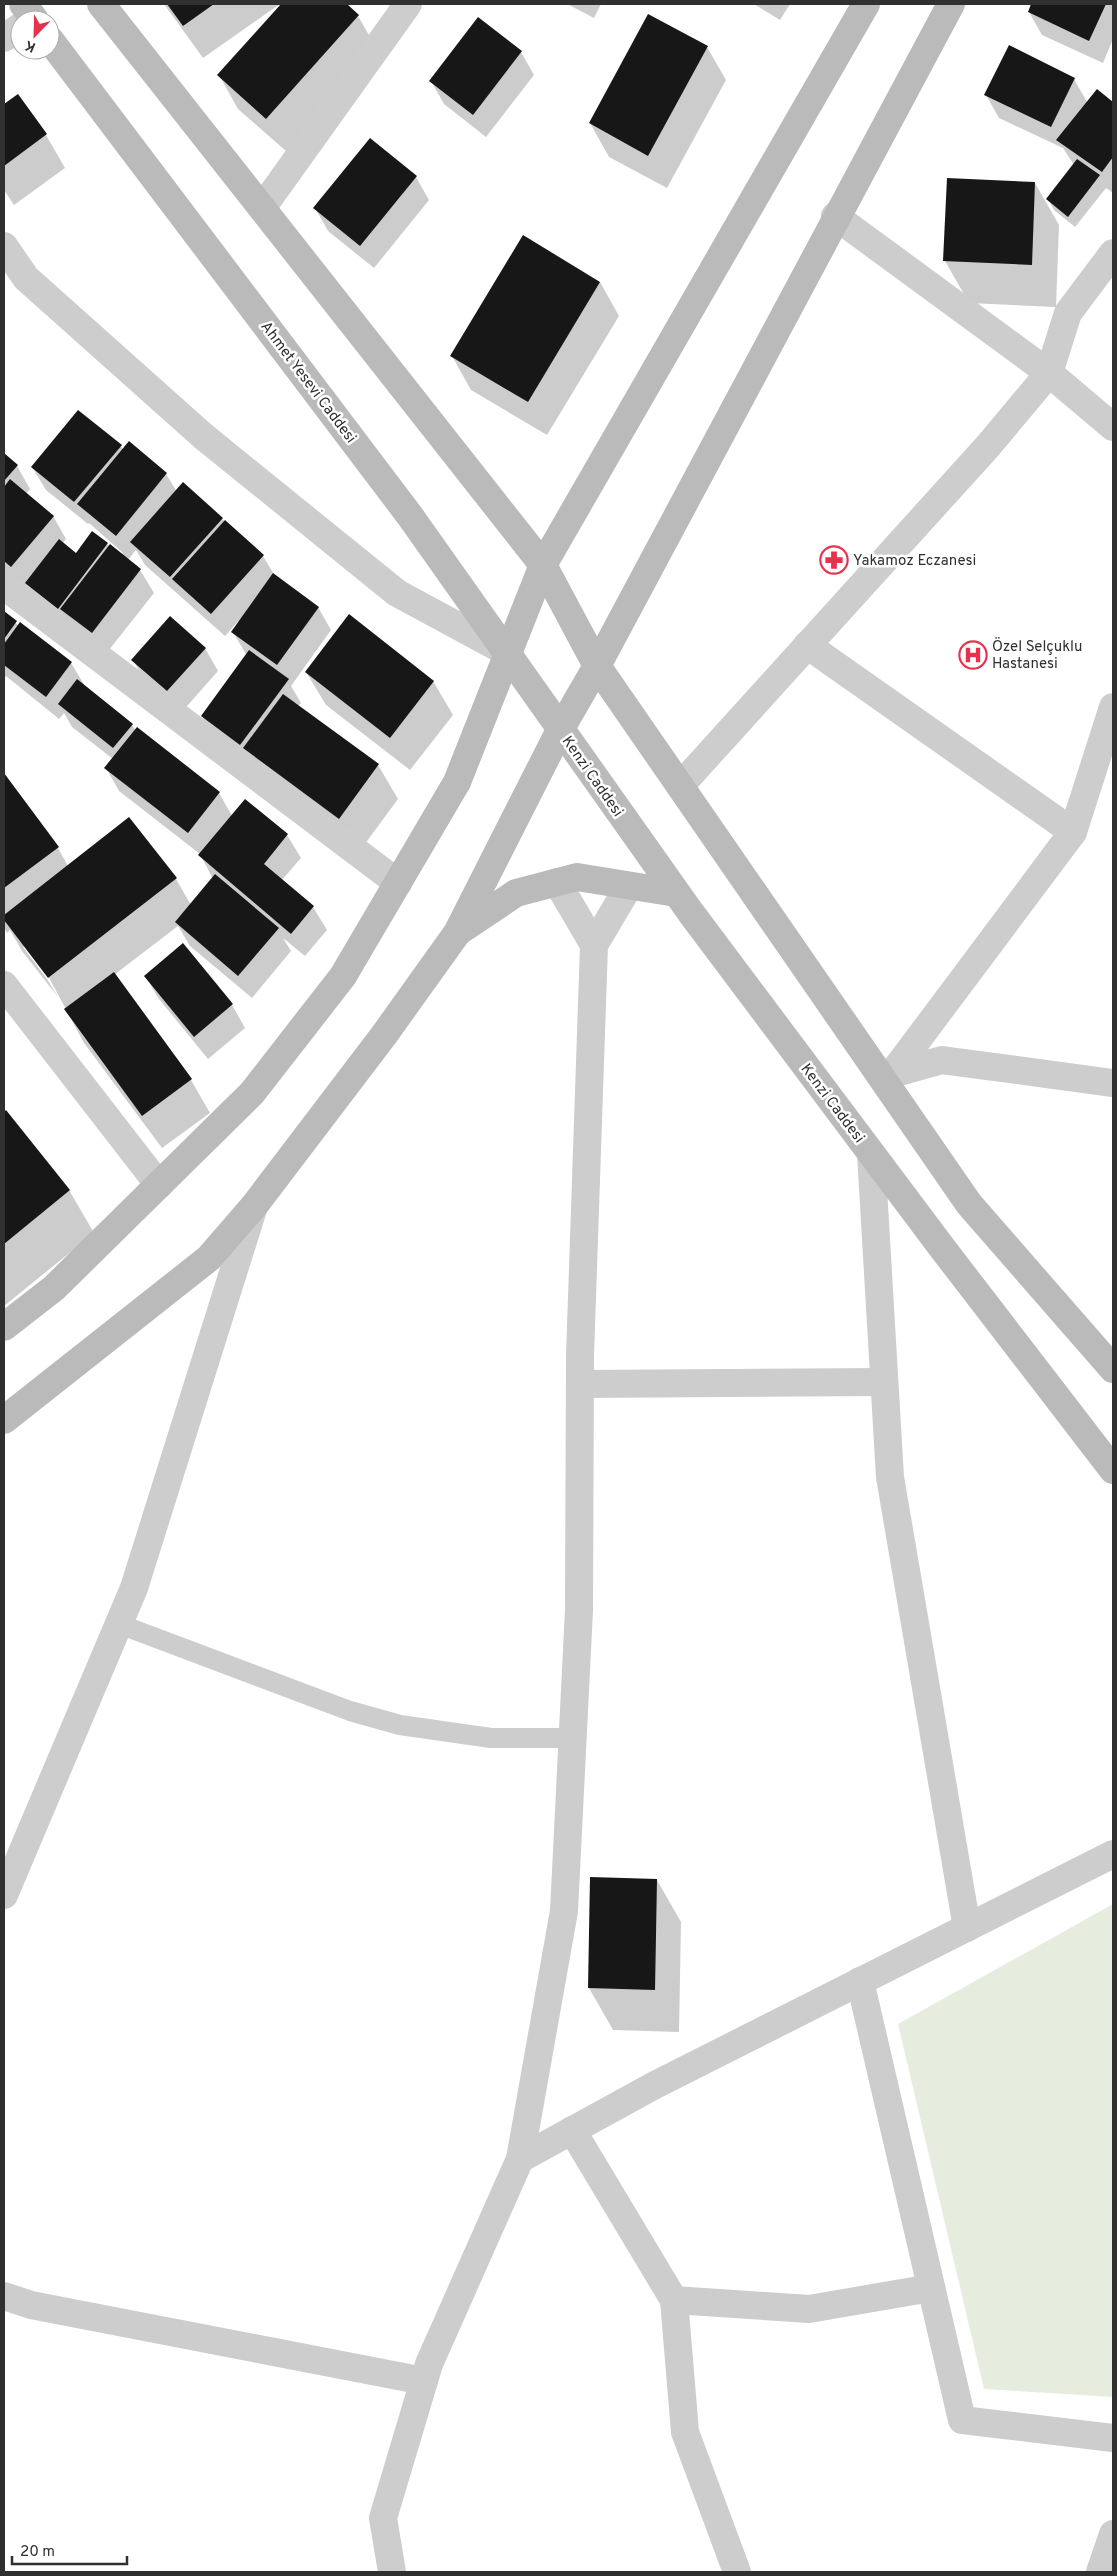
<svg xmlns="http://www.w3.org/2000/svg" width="1117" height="2576" font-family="Overpass,sans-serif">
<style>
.green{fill:#e7edde}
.shadow{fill:#0003}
.building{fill:#171717}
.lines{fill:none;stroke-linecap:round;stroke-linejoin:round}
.service{stroke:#cdcdcd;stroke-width:20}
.minor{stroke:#cdcdcd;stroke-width:28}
.secondary{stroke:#bababa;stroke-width:28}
.labels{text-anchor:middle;stroke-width:5;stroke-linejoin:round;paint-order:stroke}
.street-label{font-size:15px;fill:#303030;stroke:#fff}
.poi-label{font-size:15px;fill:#303030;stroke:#fff;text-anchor:start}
</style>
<rect width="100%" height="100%" fill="#fff"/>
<path class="green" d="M1113,1904V2397L984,2389L898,2024Z"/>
<g class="shadow">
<path d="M164,4H280L203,58Z"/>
<path d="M283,4H345L358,16L377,49L286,151L238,109L219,75Z"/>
<path d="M567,4H601L594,18Z"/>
<path d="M754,4H790L780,20Z"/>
<path d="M1033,4H1113V39L1103,63L1042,35L1029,12Z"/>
<path d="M707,47L726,80L667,188L609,157L590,123Z"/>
<path d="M521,52L534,75L486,137L444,104L431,81Z"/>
<path d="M1074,79L1087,102L1097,90L1113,103V193L1106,188L1075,227L1054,210L1048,199L1074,165L1063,148L999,118L986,95Z"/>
<path d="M17,96L46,135L65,168L14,205L4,190V106Z"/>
<path d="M416,177L429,200L374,268L328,231L315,208Z"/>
<path d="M1035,183L1059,225L1056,307L969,303L945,261Z"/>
<path d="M600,282L619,316L547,435L471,390L452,356Z"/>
<path d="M129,443L166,474L177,492L222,519L263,556L275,576L318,607L331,630L291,686L301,703L298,706L378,765L398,799L359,852L215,739L202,716L247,656L233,632L239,620L225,636L145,565L136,550L128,560L140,570L154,593L105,655L40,606L28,586L25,589L4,571V455L17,466L30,489L26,494L53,516L66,539L62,544L76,554L107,544L121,555L123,553L89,523L88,524L46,490L32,467L121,446L123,450Z"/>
<path d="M4,613L19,626L71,663L85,686L132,725L135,730L219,793L232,816L245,800L287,835L301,858L282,880L313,907L327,930L305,956L283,938L291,951L252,998L190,946L178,926L114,975L191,1080L210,1113L162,1148L84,1043L46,972L26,947H23L47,979L58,997L22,951L10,930L7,933L4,928V775L58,848L68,866L176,879L191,905L213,879L200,854L119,791L106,768L113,759L72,727L64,713L59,719L6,676L4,679Z"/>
<path d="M205,648L218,671L180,714L146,683L133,660Z"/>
<path d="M306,672L433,681L453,715L410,770L326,705Z"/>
<path d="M183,945L232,1005L245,1028L208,1059L159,999L145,976Z"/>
<path d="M4,1112L69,1190L94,1233L4,1306Z"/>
<path d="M657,1880L681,1922L679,2032L613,2030L589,1988Z"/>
</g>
<g class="building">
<path d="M167,4H214L183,26Z"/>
<path d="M281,4H347L359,15L266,119L217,75Z"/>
<path d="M1031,4H1106L1089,41L1028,12Z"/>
<path d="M648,14L708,46L648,156L589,123Z"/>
<path d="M478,17L522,51L473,115L429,81Z"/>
<path d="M1009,45L1075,78L1051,127L984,95Z"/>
<path d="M1097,89L1113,102V157L1102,172L1056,140Z"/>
<path d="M18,94L47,134L4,166V104Z"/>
<path d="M370,138L417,176L360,246L313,208Z"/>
<path d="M1077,159L1100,175L1068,217L1046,199Z"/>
<path d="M947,178L1035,182L1032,265L943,261Z"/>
<path d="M523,235L600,282L528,402L450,356Z"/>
<path d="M78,410L122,445L74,502L31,467Z"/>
<path d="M129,441L167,473L116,536L77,504Z"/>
<path d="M4,453L18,465L4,481Z"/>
<path d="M10,479L54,516L11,567L4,561V487Z"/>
<path d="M183,482L223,518L170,577L130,542Z"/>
<path d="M225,520L264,555L211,614L172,579Z"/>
<path d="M92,531L108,543L58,609L25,583L59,539L76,553Z"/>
<path d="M110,544L141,569L92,633L60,609Z"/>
<path d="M273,573L319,607L277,665L231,632Z"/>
<path d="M4,611L17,621L4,639Z"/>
<path d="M349,614L434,681L390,738L305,672Z"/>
<path d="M170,616L206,648L167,691L131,660Z"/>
<path d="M20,622L72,662L46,697L4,665V644Z"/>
<path d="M249,650L289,679L240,745L201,716Z"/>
<path d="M77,679L133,724L113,748L58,704Z"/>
<path d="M283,694L379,764L339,819L243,748Z"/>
<path d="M137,727L220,792L188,833L104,768Z"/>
<path d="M4,773L59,847L4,888Z"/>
<path d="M245,799L288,834L264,864L314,906L291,934L198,855Z"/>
<path d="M129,817L177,878L48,978L4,920V915Z"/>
<path d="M215,874L279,928L238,976L175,922Z"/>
<path d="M183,943L233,1004L194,1037L144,976Z"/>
<path d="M114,972L192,1079L142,1116L64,1009Z"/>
<path d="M6,1110L70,1190L4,1244V1112Z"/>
<path d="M590,1877L657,1879L655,1990L588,1988Z"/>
</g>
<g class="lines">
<path class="service" d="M119,1624L350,1711L400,1725L491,1738H573"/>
<g class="minor">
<path d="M4,38L20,27"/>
<path d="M262,208L408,4"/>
<path d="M835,216L1049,373L1113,427"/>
<path d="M4,246L26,278L203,436L397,593L508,653"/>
<path d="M4,586L398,883"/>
<path d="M807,645L1073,832L892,1074"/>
<path d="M680,786L988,446L1049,373L1068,313L1113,253"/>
<path d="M1073,832L1113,707"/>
<path d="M557,882L594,945"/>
<path d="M4,985L159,1185"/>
<path d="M892,1074L942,1060L1113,1083"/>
<path d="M871,1154L890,1477L967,1928"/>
<path d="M580,1384L884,1382"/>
<path d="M4,1895L134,1588L254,1206"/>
<path d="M860,1981L962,2420L1113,2438"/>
<path d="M572,2130L674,2300L685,2432L737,2572"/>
<path d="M520,2159L655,2085L1113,1854"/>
<path d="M4,2296L31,2305L424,2381"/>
<path d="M674,2300L809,2309L931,2288"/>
<path d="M392,2572L383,2518L429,2364L520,2159L564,1911L579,1610L580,1356L594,945L629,886"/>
<path d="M1100,2572L1113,2534"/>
</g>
<g class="secondary">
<path d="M23,4L35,20"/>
<path d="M101,4L543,565L597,666L969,1204L1113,1369"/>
<path d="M50,40L410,516L691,913L943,1249L1113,1470"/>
<path d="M458,932L516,893L577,877L676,893"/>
<path d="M4,1327L54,1288L252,1093L343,976L457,782L543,565L866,4"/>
<path d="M4,1420L209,1258L254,1206L384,1035L457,933L560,730L597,666L951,4"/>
</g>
</g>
<defs>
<g id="pharmacy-ring" transform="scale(1.4375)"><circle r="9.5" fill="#fff" stroke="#e7324c" stroke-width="1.5"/><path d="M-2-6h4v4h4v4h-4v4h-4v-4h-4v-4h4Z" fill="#e7324c"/></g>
<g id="hospital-ring" transform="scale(1.4375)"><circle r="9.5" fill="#fff" stroke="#e7324c" stroke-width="1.5"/><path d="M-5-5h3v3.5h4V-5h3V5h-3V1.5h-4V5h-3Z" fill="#e7324c"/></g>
</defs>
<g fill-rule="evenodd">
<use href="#pharmacy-ring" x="834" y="560"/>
<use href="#hospital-ring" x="973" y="655"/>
</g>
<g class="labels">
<g class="street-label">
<text transform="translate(309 382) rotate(53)" y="5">Ahmet Yesevi Caddesi</text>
<text transform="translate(593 776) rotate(55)" y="5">Kenzi Caddesi</text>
<text transform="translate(833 1103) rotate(53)" y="5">Kenzi Caddesi</text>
</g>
<g class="poi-label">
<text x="853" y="565">Yakamoz Eczanesi</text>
<text x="992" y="651">Özel Selçuklu<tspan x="992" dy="17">Hastanesi</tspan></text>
</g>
</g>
<rect width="1117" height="2576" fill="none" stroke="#303030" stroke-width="10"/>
<g transform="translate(35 35) rotate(203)"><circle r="24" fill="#ffffff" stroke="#acacac"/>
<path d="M0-4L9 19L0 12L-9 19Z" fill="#e7324c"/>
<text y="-8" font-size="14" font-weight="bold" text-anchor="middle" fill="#303030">K</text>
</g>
<path d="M12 2556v8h115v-8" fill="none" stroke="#303030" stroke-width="2.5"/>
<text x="20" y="2556" font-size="15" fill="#303030" stroke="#ffffff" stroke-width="4" paint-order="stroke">20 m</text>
</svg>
